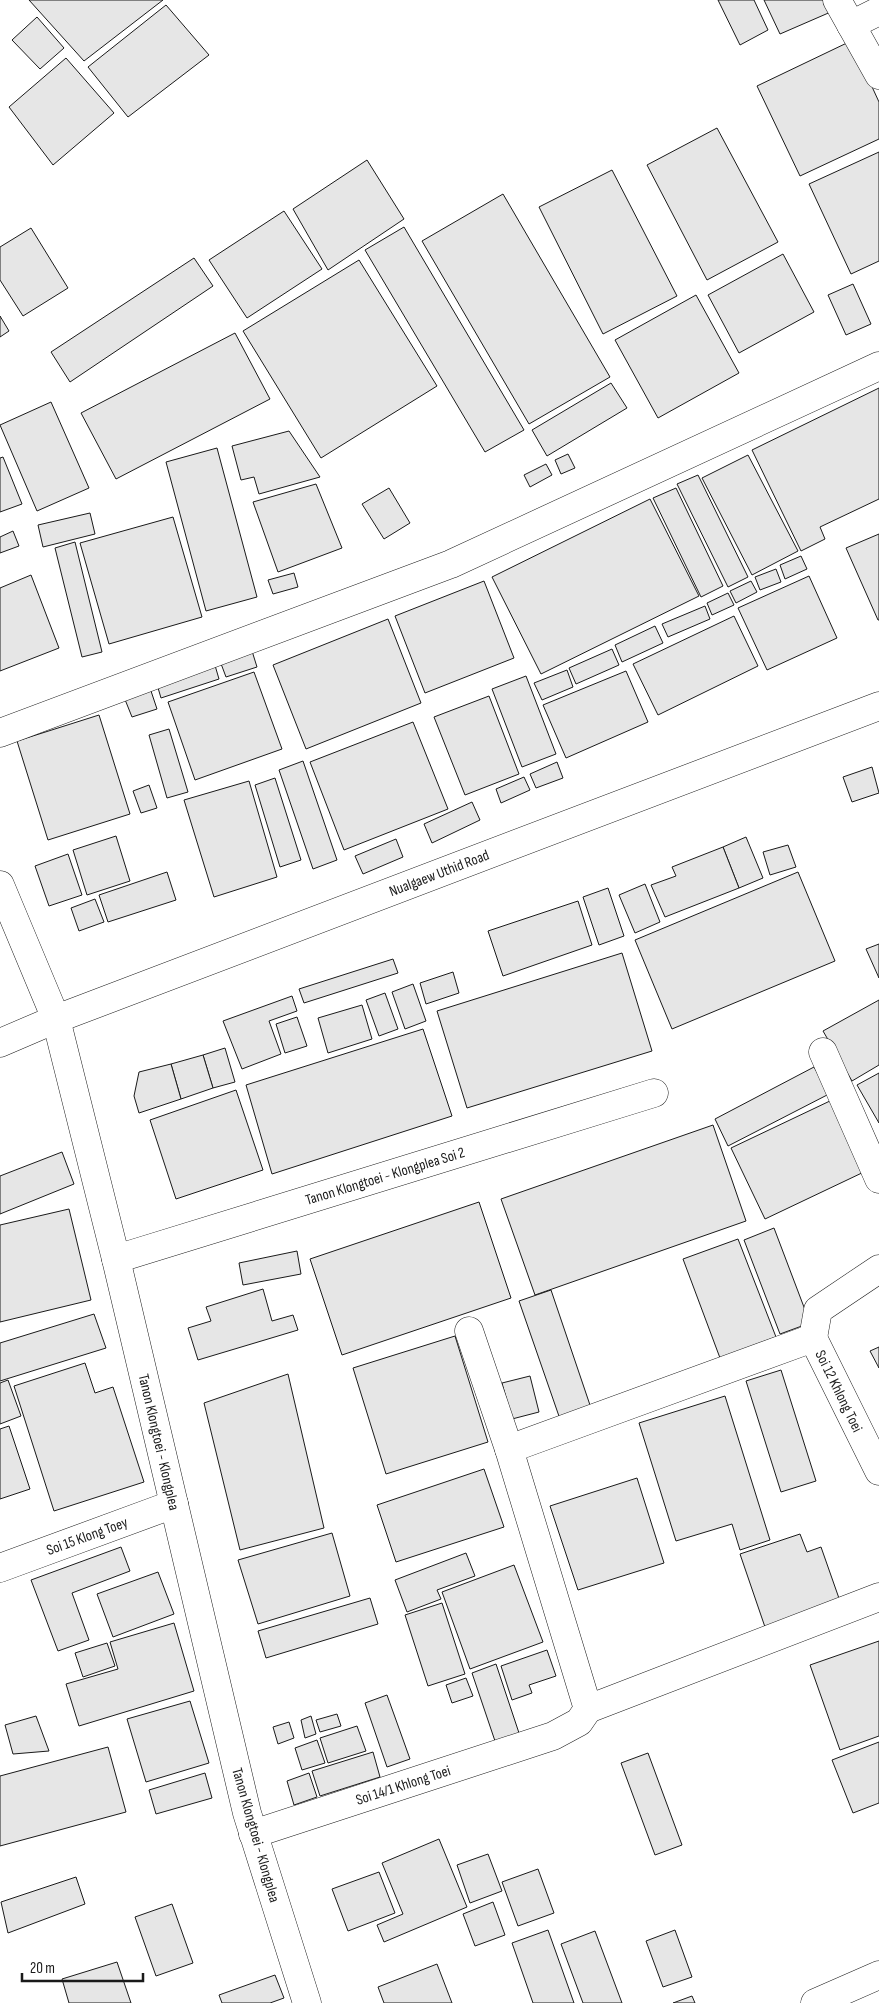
<svg xmlns="http://www.w3.org/2000/svg" width="879" height="2003" font-family="'Sofia Sans Condensed',sans-serif">
<style>
.building{fill:#e6e6e6;stroke:#1a1a1a}
.lines{fill:none;stroke-linecap:round;stroke-linejoin:round}
.street-casing{stroke:#1a1a1a;stroke-width:29}
.secondary-casing{stroke:#1a1a1a;stroke-width:29}
.street{stroke:#fff;stroke-width:28}
.secondary{stroke:#fff;stroke-width:28}
.labels{text-anchor:middle;stroke-width:4;stroke-linejoin:round;paint-order:stroke}
.street-label{font-size:15px;fill:#1a1a1a;stroke:#fff}
</style>
<rect width="100%" height="100%" fill="#fff"/>
<g class="building">
<path d="M29,0H163L84,61Z"/>
<path d="M718,0H754L768,30L740,45Z"/>
<path d="M764,0H827L833,11L780,34Z"/>
<path d="M166,5L209,55L128,117L88,67Z"/>
<path d="M37,17L64,48L40,69L12,40Z"/>
<path d="M851,41L879,102V139L800,176L757,86Z"/>
<path d="M66,58L114,113L53,165L9,107Z"/>
<path d="M717,128L778,242L707,280L647,165Z"/>
<path d="M879,152V261L851,274L809,184Z"/>
<path d="M367,160L404,219L328,270L293,209Z"/>
<path d="M612,170L677,296L603,334L539,207Z"/>
<path d="M503,194L610,377L529,424L422,241Z"/>
<path d="M284,211L322,269L247,318L209,260Z"/>
<path d="M404,227L524,430L485,452L365,250Z"/>
<path d="M31,228L68,288L23,316L0,280V247Z"/>
<path d="M783,254L814,312L739,353L708,295Z"/>
<path d="M194,258L213,286L70,382L51,352Z"/>
<path d="M359,260L437,386L321,458L243,331Z"/>
<path d="M853,284L871,324L846,335L828,295Z"/>
<path d="M696,295L739,373L658,418L615,340Z"/>
<path d="M0,316L9,331L0,337Z"/>
<path d="M235,333L270,399L116,479L81,413Z"/>
<path d="M611,383L627,408L547,456L532,430Z"/>
<path d="M879,388V499L820,527L825,539L801,551L752,450Z"/>
<path d="M51,402L89,488L37,511L0,425Z"/>
<path d="M289,431L320,477L259,494L254,477L241,480L232,446Z"/>
<path d="M217,448L257,597L206,611L166,462Z"/>
<path d="M568,454L575,468L561,474L555,460Z"/>
<path d="M748,455L798,551L752,575L702,478Z"/>
<path d="M3,457L22,504L0,512V458Z"/>
<path d="M546,464L552,475L530,487L524,475Z"/>
<path d="M698,475L748,577L728,587L677,484Z"/>
<path d="M316,484L342,548L278,572L253,502Z"/>
<path d="M389,488L410,523L384,539L362,504Z"/>
<path d="M676,488L723,586L701,597L653,498Z"/>
<path d="M650,499L699,596L541,674L492,577Z"/>
<path d="M90,513L95,534L43,547L38,525Z"/>
<path d="M173,517L202,617L109,644L80,543Z"/>
<path d="M13,531L19,546L0,553V537Z"/>
<path d="M879,534V620H878L846,548Z"/>
<path d="M75,542L102,652L82,657L55,548Z"/>
<path d="M801,556L807,569L785,579L780,565Z"/>
<path d="M776,569L781,582L760,590L755,577Z"/>
<path d="M294,573L298,587L273,594L268,580Z"/>
<path d="M31,575L59,648L0,671V588Z"/>
<path d="M809,576L837,638L767,670L738,608Z"/>
<path d="M484,581L514,658L425,693L395,616Z"/>
<path d="M751,581L757,592L736,603L730,591Z"/>
<path d="M728,593L734,605L712,615L707,603Z"/>
<path d="M705,606L710,619L668,637L662,624Z"/>
<path d="M734,616L758,666L658,715L633,664Z"/>
<path d="M388,619L421,703L306,749L273,665Z"/>
<path d="M655,626L663,643L622,662L615,645Z"/>
<path d="M612,649L619,665L576,684L569,668Z"/>
<path d="M252,651L257,667L226,677L220,661Z"/>
<path d="M214,662L219,679L161,698L156,681Z"/>
<path d="M567,670L573,687L542,700L534,683Z"/>
<path d="M626,671L648,722L566,758L543,705Z"/>
<path d="M254,672L282,749L195,780L168,702Z"/>
<path d="M526,676L556,754L522,767L492,689Z"/>
<path d="M150,688L157,709L132,717L124,697Z"/>
<path d="M489,696L519,774L465,795L434,717Z"/>
<path d="M99,715L130,814L48,840L17,741Z"/>
<path d="M413,722L448,809L344,850L310,762Z"/>
<path d="M169,729L188,792L167,798L149,735Z"/>
<path d="M303,761L337,860L313,869L279,770Z"/>
<path d="M557,762L563,778L536,788L530,774Z"/>
<path d="M872,767L879,793L852,802L843,777Z"/>
<path d="M524,777L530,790L501,803L496,789Z"/>
<path d="M275,778L301,860L280,867L255,785Z"/>
<path d="M249,781L277,877L214,897L184,800Z"/>
<path d="M149,785L157,808L141,813L133,791Z"/>
<path d="M472,802L480,820L432,843L424,824Z"/>
<path d="M116,836L130,881L87,895L73,850Z"/>
<path d="M746,837L763,878L739,888L723,847Z"/>
<path d="M396,839L403,857L363,874L355,856Z"/>
<path d="M788,845L796,867L770,875L763,852Z"/>
<path d="M723,847L739,888L665,917L651,885L676,876L672,867Z"/>
<path d="M68,854L82,895L49,906L35,866Z"/>
<path d="M167,872L176,900L108,922L99,895Z"/>
<path d="M798,872L835,961L672,1029L635,940Z"/>
<path d="M645,884L660,922L635,933L619,895Z"/>
<path d="M608,888L624,936L599,945L583,897Z"/>
<path d="M95,899L104,922L79,931L71,908Z"/>
<path d="M578,901L592,945L503,976L488,931Z"/>
<path d="M879,944V978L866,949Z"/>
<path d="M622,953L652,1051L467,1108L437,1011Z"/>
<path d="M393,959L398,973L304,1003L299,989Z"/>
<path d="M453,972L459,993L426,1004L420,983Z"/>
<path d="M413,984L426,1021L405,1029L392,992Z"/>
<path d="M385,993L398,1029L379,1036L366,1000Z"/>
<path d="M292,996L297,1011L269,1021L281,1054L242,1069L223,1021Z"/>
<path d="M879,1000V1065L852,1081L823,1031Z"/>
<path d="M362,1005L372,1039L328,1053L318,1018Z"/>
<path d="M297,1017L307,1046L285,1053L276,1024Z"/>
<path d="M423,1029L452,1116L272,1174L246,1085Z"/>
<path d="M225,1048L235,1082L213,1088L203,1055Z"/>
<path d="M203,1055L213,1088L181,1099L171,1064Z"/>
<path d="M171,1064L181,1099L139,1113L134,1096L139,1072Z"/>
<path d="M814,1067L829,1094L728,1146L715,1119Z"/>
<path d="M879,1073V1123L857,1085Z"/>
<path d="M236,1090L263,1170L176,1199L150,1120Z"/>
<path d="M832,1100L866,1171L765,1219L731,1148Z"/>
<path d="M713,1125L746,1221L535,1295L501,1199Z"/>
<path d="M62,1152L74,1184L0,1214V1176Z"/>
<path d="M479,1202L511,1298L342,1355L310,1259Z"/>
<path d="M69,1209L91,1300L0,1322V1225Z"/>
<path d="M774,1228L810,1323L780,1334L744,1240Z"/>
<path d="M738,1239L776,1337L720,1358L683,1259Z"/>
<path d="M297,1251L301,1274L243,1285L239,1263Z"/>
<path d="M263,1289L272,1321L293,1315L298,1330L198,1360L188,1328L211,1321L206,1307Z"/>
<path d="M551,1290L592,1411L561,1422L519,1301Z"/>
<path d="M94,1314L106,1348L0,1381V1343Z"/>
<path d="M455,1336L488,1442L386,1474L353,1368Z"/>
<path d="M879,1347V1368L870,1351Z"/>
<path d="M85,1363L95,1393L113,1387L144,1482L54,1511L14,1386Z"/>
<path d="M781,1370L816,1481L781,1492L746,1381Z"/>
<path d="M288,1374L324,1528L240,1550L204,1403Z"/>
<path d="M530,1376L539,1412L512,1419L502,1383Z"/>
<path d="M8,1380L21,1416L0,1424V1383Z"/>
<path d="M725,1396L770,1540L740,1550L732,1524L676,1541L639,1423Z"/>
<path d="M9,1426L30,1489L0,1499V1429Z"/>
<path d="M484,1469L504,1527L396,1562L377,1505Z"/>
<path d="M637,1478L664,1563L578,1590L550,1506Z"/>
<path d="M332,1533L350,1596L258,1624L238,1560Z"/>
<path d="M800,1534L807,1552L821,1547L841,1604L766,1630L740,1554Z"/>
<path d="M121,1547L130,1571L72,1593L89,1640L58,1651L31,1580Z"/>
<path d="M466,1553L475,1576L437,1590L441,1599L407,1612L395,1580Z"/>
<path d="M514,1565L543,1642L470,1669L442,1592Z"/>
<path d="M158,1572L174,1614L113,1637L97,1594Z"/>
<path d="M370,1598L378,1624L266,1658L258,1631Z"/>
<path d="M442,1603L465,1674L428,1686L405,1615Z"/>
<path d="M174,1623L194,1691L79,1726L66,1684L118,1669L110,1642Z"/>
<path d="M879,1641V1736L840,1750L810,1665Z"/>
<path d="M107,1643L115,1666L83,1677L75,1653Z"/>
<path d="M547,1650L556,1676L529,1685L532,1693L512,1700L501,1666Z"/>
<path d="M496,1664L520,1736L496,1744L472,1673Z"/>
<path d="M466,1678L473,1696L452,1703L446,1685Z"/>
<path d="M387,1695L410,1759L387,1767L365,1703Z"/>
<path d="M190,1701L209,1763L146,1782L127,1719Z"/>
<path d="M337,1714L341,1726L320,1732L316,1720Z"/>
<path d="M36,1716L49,1751L13,1754L5,1725Z"/>
<path d="M311,1716L316,1734L305,1738L301,1720Z"/>
<path d="M289,1722L294,1738L278,1744L273,1727Z"/>
<path d="M357,1726L366,1751L328,1763L320,1738Z"/>
<path d="M317,1740L325,1763L302,1770L295,1748Z"/>
<path d="M879,1742V1803L853,1813L832,1760Z"/>
<path d="M108,1747L126,1812L0,1846V1776Z"/>
<path d="M373,1752L380,1777L320,1796L312,1771Z"/>
<path d="M648,1753L682,1845L655,1855L621,1763Z"/>
<path d="M205,1773L212,1798L156,1814L149,1790Z"/>
<path d="M309,1773L317,1797L294,1805L287,1781Z"/>
<path d="M439,1839L467,1907L384,1942L377,1925L403,1914L382,1863Z"/>
<path d="M488,1854L502,1891L470,1903L457,1865Z"/>
<path d="M538,1869L554,1913L518,1926L502,1882Z"/>
<path d="M379,1872L395,1913L348,1931L332,1889Z"/>
<path d="M76,1877L85,1904L8,1933L1,1902Z"/>
<path d="M493,1902L505,1935L475,1946L463,1914Z"/>
<path d="M172,1904L193,1963L156,1976L135,1917Z"/>
<path d="M548,1930L574,2003H533L512,1943Z"/>
<path d="M675,1930L692,1977L663,1987L646,1941Z"/>
<path d="M595,1931L622,2003H583L561,1944Z"/>
<path d="M117,1962L131,2003H69L62,1979Z"/>
<path d="M437,1964L452,2003H384L378,1987Z"/>
<path d="M275,1975L284,1998L270,2003H222L219,1995Z"/>
<path d="M692,1996L695,2003H673Z"/>
</g>
<g class="lines">
<g class="street-casing">
<g id="street">
<path d="M837,0L879,75"/>
<path d="M851,25L879,11"/>
<path d="M0,733L451,564L879,366"/>
<path d="M823,1052L879,1179"/>
<path d="M116,1259L654,1093"/>
<path d="M469,1331L509,1449"/>
<path d="M813,1338L879,1471"/>
<path d="M813,1338L818,1310L879,1269"/>
<path d="M0,1568L174,1504"/>
<path d="M588,1709L879,1597"/>
<path d="M253,1834L553,1736L579,1722L588,1709L509,1449L813,1338"/>
<path d="M815,2003L879,1975"/>
</g>
</g>
<g class="secondary-casing">
<g id="secondary">
<path d="M0,885L56,1019L116,1259L247,1813L307,2003"/>
<path d="M0,1043L56,1019L879,706"/>
</g>
</g>
<use href="#street" class="street"/>
<use href="#secondary" class="secondary"/>
</g>
<g class="labels">
<g class="street-label">
<text transform="translate(439 873) rotate(-21)" y="5">Nualgaew Uthid Road</text>
<text transform="translate(385 1176) rotate(-17)" y="5">Tanon Klongtoei - Klongplea Soi 2</text>
<text transform="translate(839 1391) rotate(64)" y="5">Soi 12 Khlong Toei</text>
<text transform="translate(159 1442) rotate(77)" y="5">Tanon Klongtoei - Klongplea</text>
<text transform="translate(87 1536) rotate(-20)" y="5">Soi 15 Klong Toey</text>
<text transform="translate(403 1785) rotate(-18)" y="5">Soi 14/1 Khlong Toei</text>
<text transform="translate(256 1835) rotate(74)" y="5">Tanon Klongtoei - Klongplea</text>
</g>
</g>
<path d="M22 1973v8h121v-8" fill="none" stroke="#1a1a1a" stroke-width="2.5"/>
<text x="30" y="1973" font-size="15" fill="#1a1a1a" stroke="#ffffff" stroke-width="4" paint-order="stroke">20 m</text>
</svg>
